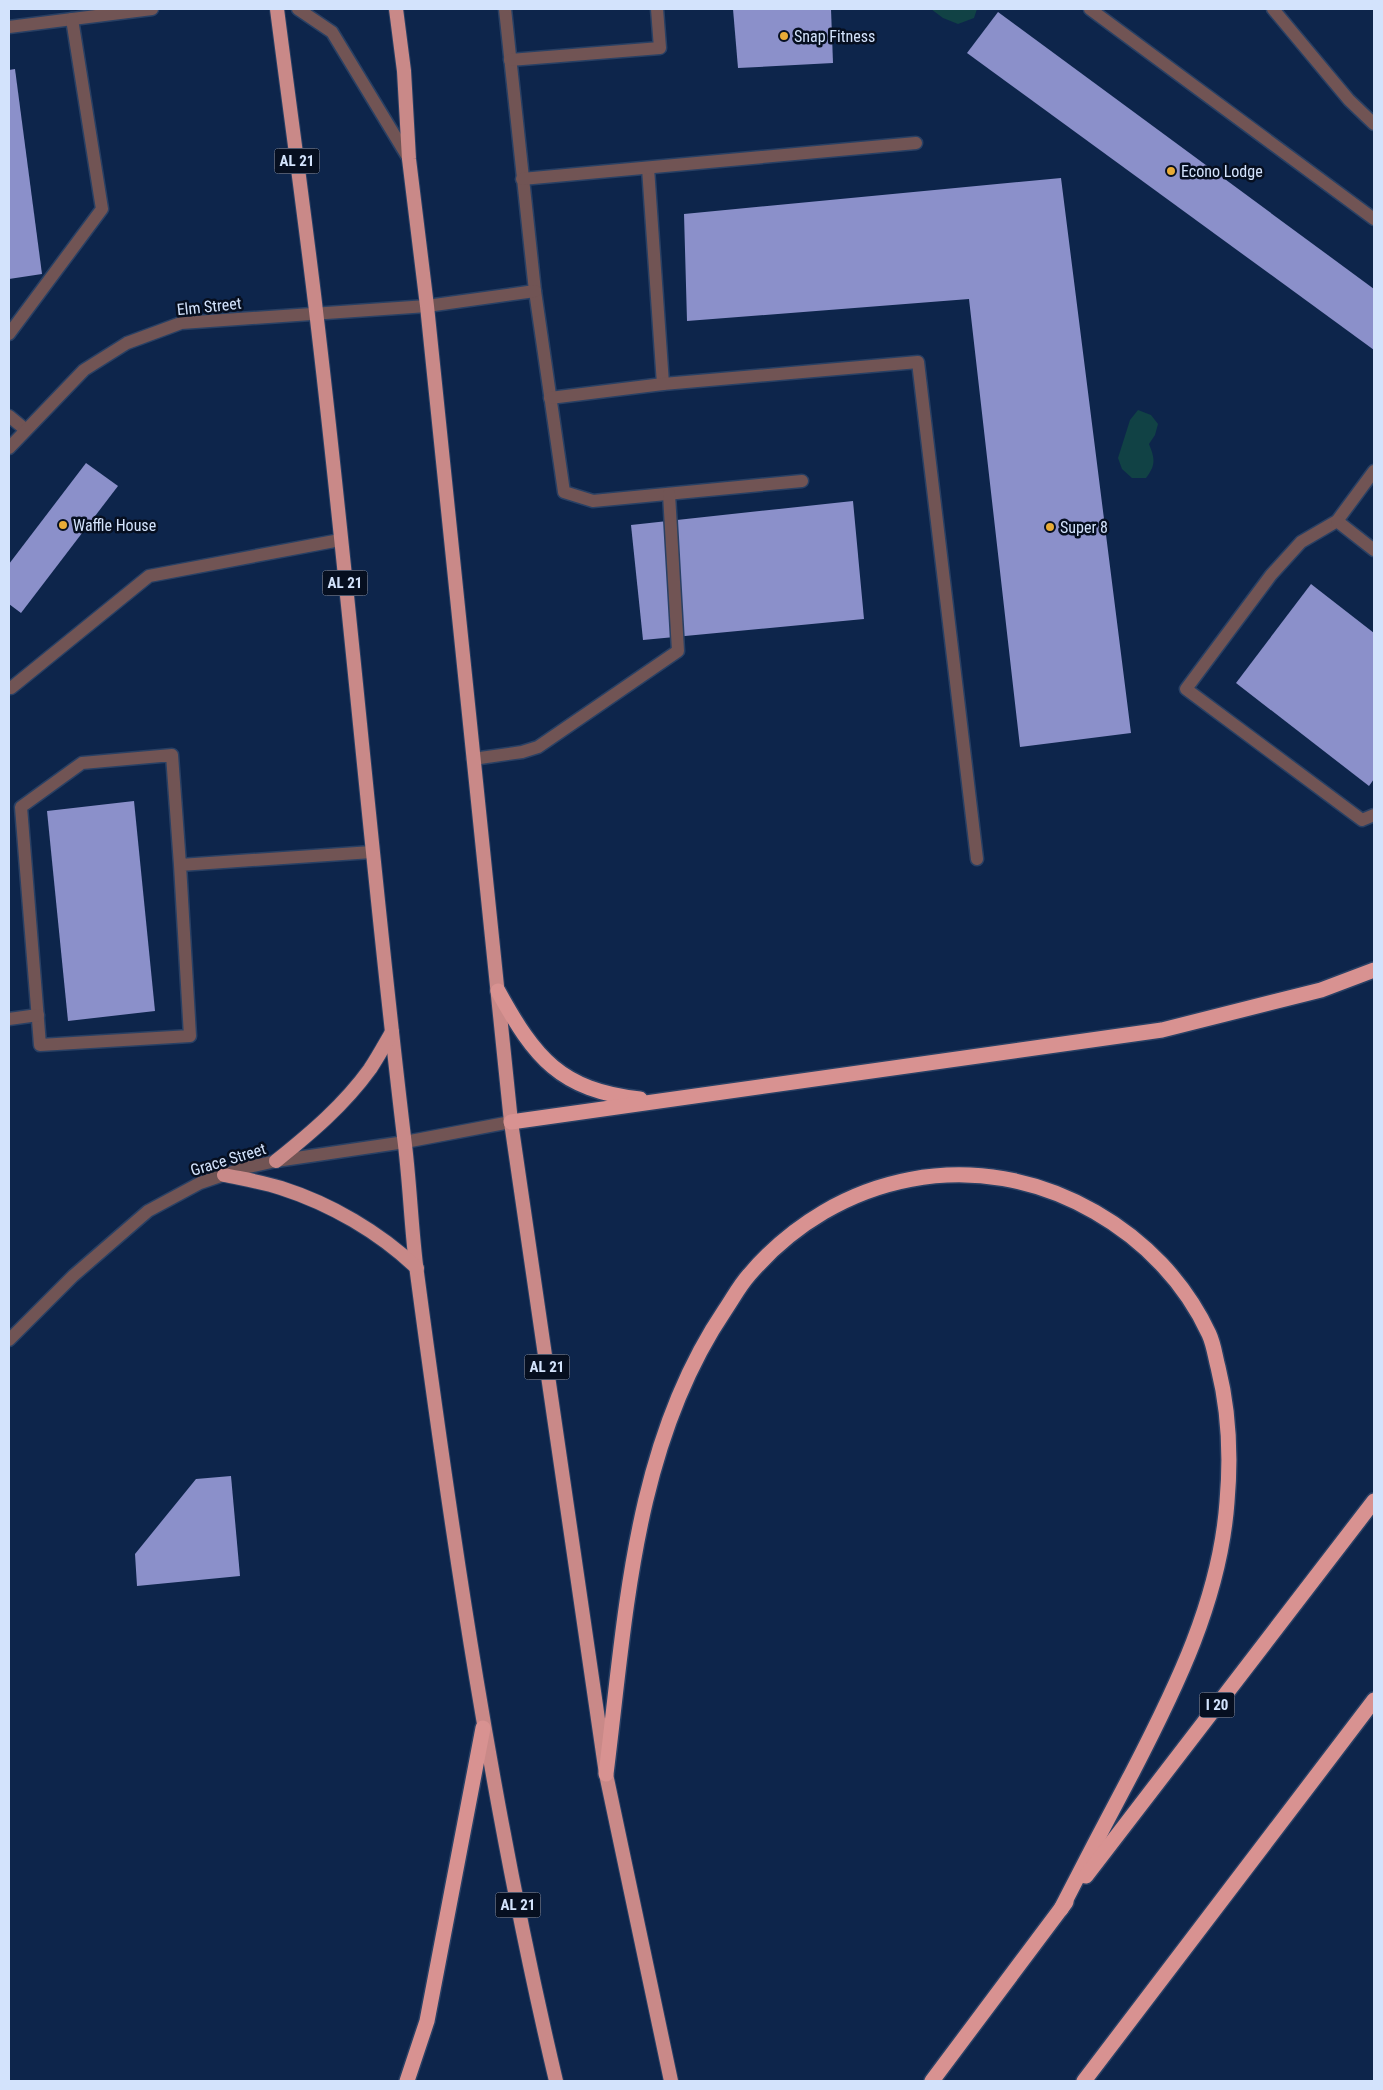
<svg xmlns="http://www.w3.org/2000/svg" width="1383" height="2090" font-family="'Roboto Condensed',sans-serif">
<style>
.water{fill:#114245}
.building{fill:#8b90ca}
.lines{fill:none;stroke-linecap:round;stroke-linejoin:round}
.service-casing{stroke:#294064;stroke-width:15}
.minor-casing{stroke:#294064;stroke-width:15}
.tertiary-casing{stroke:#294064;stroke-width:15}
.trunk-casing{stroke:#294064;stroke-width:16}
.motorway-casing{stroke:#294064;stroke-width:18}
.service{stroke:#715454;stroke-width:12}
.minor{stroke:#715454;stroke-width:12}
.tertiary{stroke:#715454;stroke-width:12}
.trunk{stroke:#c98988;stroke-width:14}
.motorway{stroke:#d89291;stroke-width:15}
.poi-dot{fill:#e8ab37;stroke:#060f20;stroke-width:2}
.labels{text-anchor:middle;stroke-width:5;stroke-linejoin:round;paint-order:stroke}
.shield{fill:#060f20;stroke:#96a3ba;stroke-width:1}
.shield-label{font-size:15px;font-weight:bold;fill:#d3e3fc}
.poi-label{font-size:16px;fill:#d3e3fc;stroke:#060f20;text-anchor:start}
.street-label{font-size:16px;fill:#d3e3fc;stroke:#060f20}
</style>
<rect width="100%" height="100%" fill="#0d254b"/>
<g class="water">
<path d="M931,9H977L974,18L958,24L943,18Z"/>
<path d="M1138,410L1151,415L1158,424L1155,435L1149,444C1155,459 1156,465 1146,478H1132L1122,469L1118,458L1130,420Z"/>
</g>
<g class="building">
<path d="M733,9H831L833,63L738,68Z"/>
<path d="M998,12L1374,289V350L967,53Z"/>
<path d="M15,69L42,274L9,279V70Z"/>
<path d="M1061,178L1131,733L1020,747L969,299L687,321L684,214Z"/>
<path d="M86,463L118,486L21,613L9,604V564Z"/>
<path d="M853,501L864,619L643,640L631,525Z"/>
<path d="M1311,584L1374,633V779L1369,786L1236,683Z"/>
<path d="M134,801L155,1011L68,1021L47,811Z"/>
<path d="M231,1476L240,1576L137,1586L135,1554L196,1479Z"/>
</g>
<g class="lines">
<g class="service-casing">
<g id="service">
<path d="M298,9L332,32L409,159"/>
<path d="M505,9L535,291L564,492L593,501L802,481"/>
<path d="M1090,9L1374,219"/>
<path d="M9,27L152,9"/>
<path d="M510,60L660,48L657,9"/>
<path d="M648,168L663,384"/>
<path d="M522,179L916,143"/>
<path d="M427,306L535,291"/>
<path d="M9,334L102,209L72,19"/>
<path d="M550,398L663,384L918,362L977,859"/>
<path d="M9,416L26,430"/>
<path d="M1374,471L1337,521L1301,542L1271,575L1186,689L1362,820L1374,815"/>
<path d="M1337,521L1374,550"/>
<path d="M9,688H11L149,576L340,540"/>
<path d="M473,759L522,752L538,747L678,651L669,494"/>
<path d="M180,865L172,755L82,763L21,807L40,1045L190,1036L180,865L372,852"/>
<path d="M9,1019L38,1015"/>
</g>
</g>
<g class="minor-casing">
<g id="minor">
<path d="M1273,9L1349,100L1374,124"/>
<path d="M9,448L84,370L127,343L181,323L427,306"/>
</g>
</g>
<g class="tertiary-casing">
<path id="tertiary" d="M9,1340L73,1276L148,1211L200,1183L244,1168L276,1161L405,1142L511,1122"/>
</g>
<g class="trunk-casing">
<g id="trunk">
<path d="M277,9C290,110 304,210 316,311C349,586 371,862 404,1137C410,1182 411,1228 417,1273C453,1544 493,1815 556,2081"/>
<path d="M396,9L404,71L409,159L427,306L511,1122L606,1774L671,2081"/>
<path d="M276,1161C311,1133 344,1105 370,1069C378,1057 385,1044 392,1032"/>
<path d="M224,1175C243,1179 263,1182 281,1188C331,1204 379,1232 417,1268"/>
</g>
</g>
<g class="motorway-casing">
<g id="motorway">
<path d="M498,991C535,1058 560,1090 640,1099"/>
<path d="M511,1122L1162,1030L1321,990L1374,970"/>
<path d="M606,1774C626,1616 633,1446 725,1310C733,1298 740,1285 749,1275C837,1172 977,1144 1095,1212C1144,1240 1185,1282 1209,1334C1214,1345 1215,1356 1218,1367C1229,1411 1231,1457 1227,1502C1220,1599 1176,1688 1132,1773C1108,1818 1084,1864 1061,1909"/>
<path d="M1086,1876L1374,1501"/>
<path d="M407,2081L427,2021L483,1728"/>
<path d="M932,2081L1066,1902"/>
<path d="M1084,2081L1374,1700"/>
</g>
</g>
<use href="#service" class="service"/>
<use href="#minor" class="minor"/>
<use href="#tertiary" class="tertiary"/>
<use href="#trunk" class="trunk"/>
<use href="#motorway" class="motorway"/>
</g>
<g class="poi-dot">
<circle cx="784" cy="36" r="5"/>
<circle cx="1171" cy="171" r="5"/>
<circle cx="63" cy="525" r="5"/>
<circle cx="1050" cy="527" r="5"/>
</g>
<g class="labels">
<g class="shield">
<rect x="274.5" y="148.5" width="45" height="25" rx="4"/>
<rect x="322.5" y="570.5" width="45" height="25" rx="4"/>
<rect x="524.5" y="1354.5" width="45" height="25" rx="4"/>
<rect x="1199.5" y="1692.5" width="35" height="25" rx="4"/>
<rect x="495.5" y="1892.5" width="45" height="25" rx="4"/>
</g>
<g class="shield-label">
<text x="297" y="166">AL 21</text>
<text x="345" y="588">AL 21</text>
<text x="547" y="1372">AL 21</text>
<text x="1217" y="1710">I 20</text>
<text x="518" y="1910">AL 21</text>
</g>
<g class="poi-label">
<text x="794" y="42">Snap Fitness</text>
<text x="1181" y="177">Econo Lodge</text>
<text x="73" y="531">Waffle House</text>
<text x="1060" y="533">Super 8</text>
</g>
<g class="street-label">
<text transform="translate(209 306) rotate(-6)" y="6">Elm Street</text>
<text transform="translate(228 1159) rotate(-17)" y="6">Grace Street</text>
</g>
</g>
<rect width="1383" height="2090" fill="none" stroke="#d3e3fc" stroke-width="20"/>
</svg>
